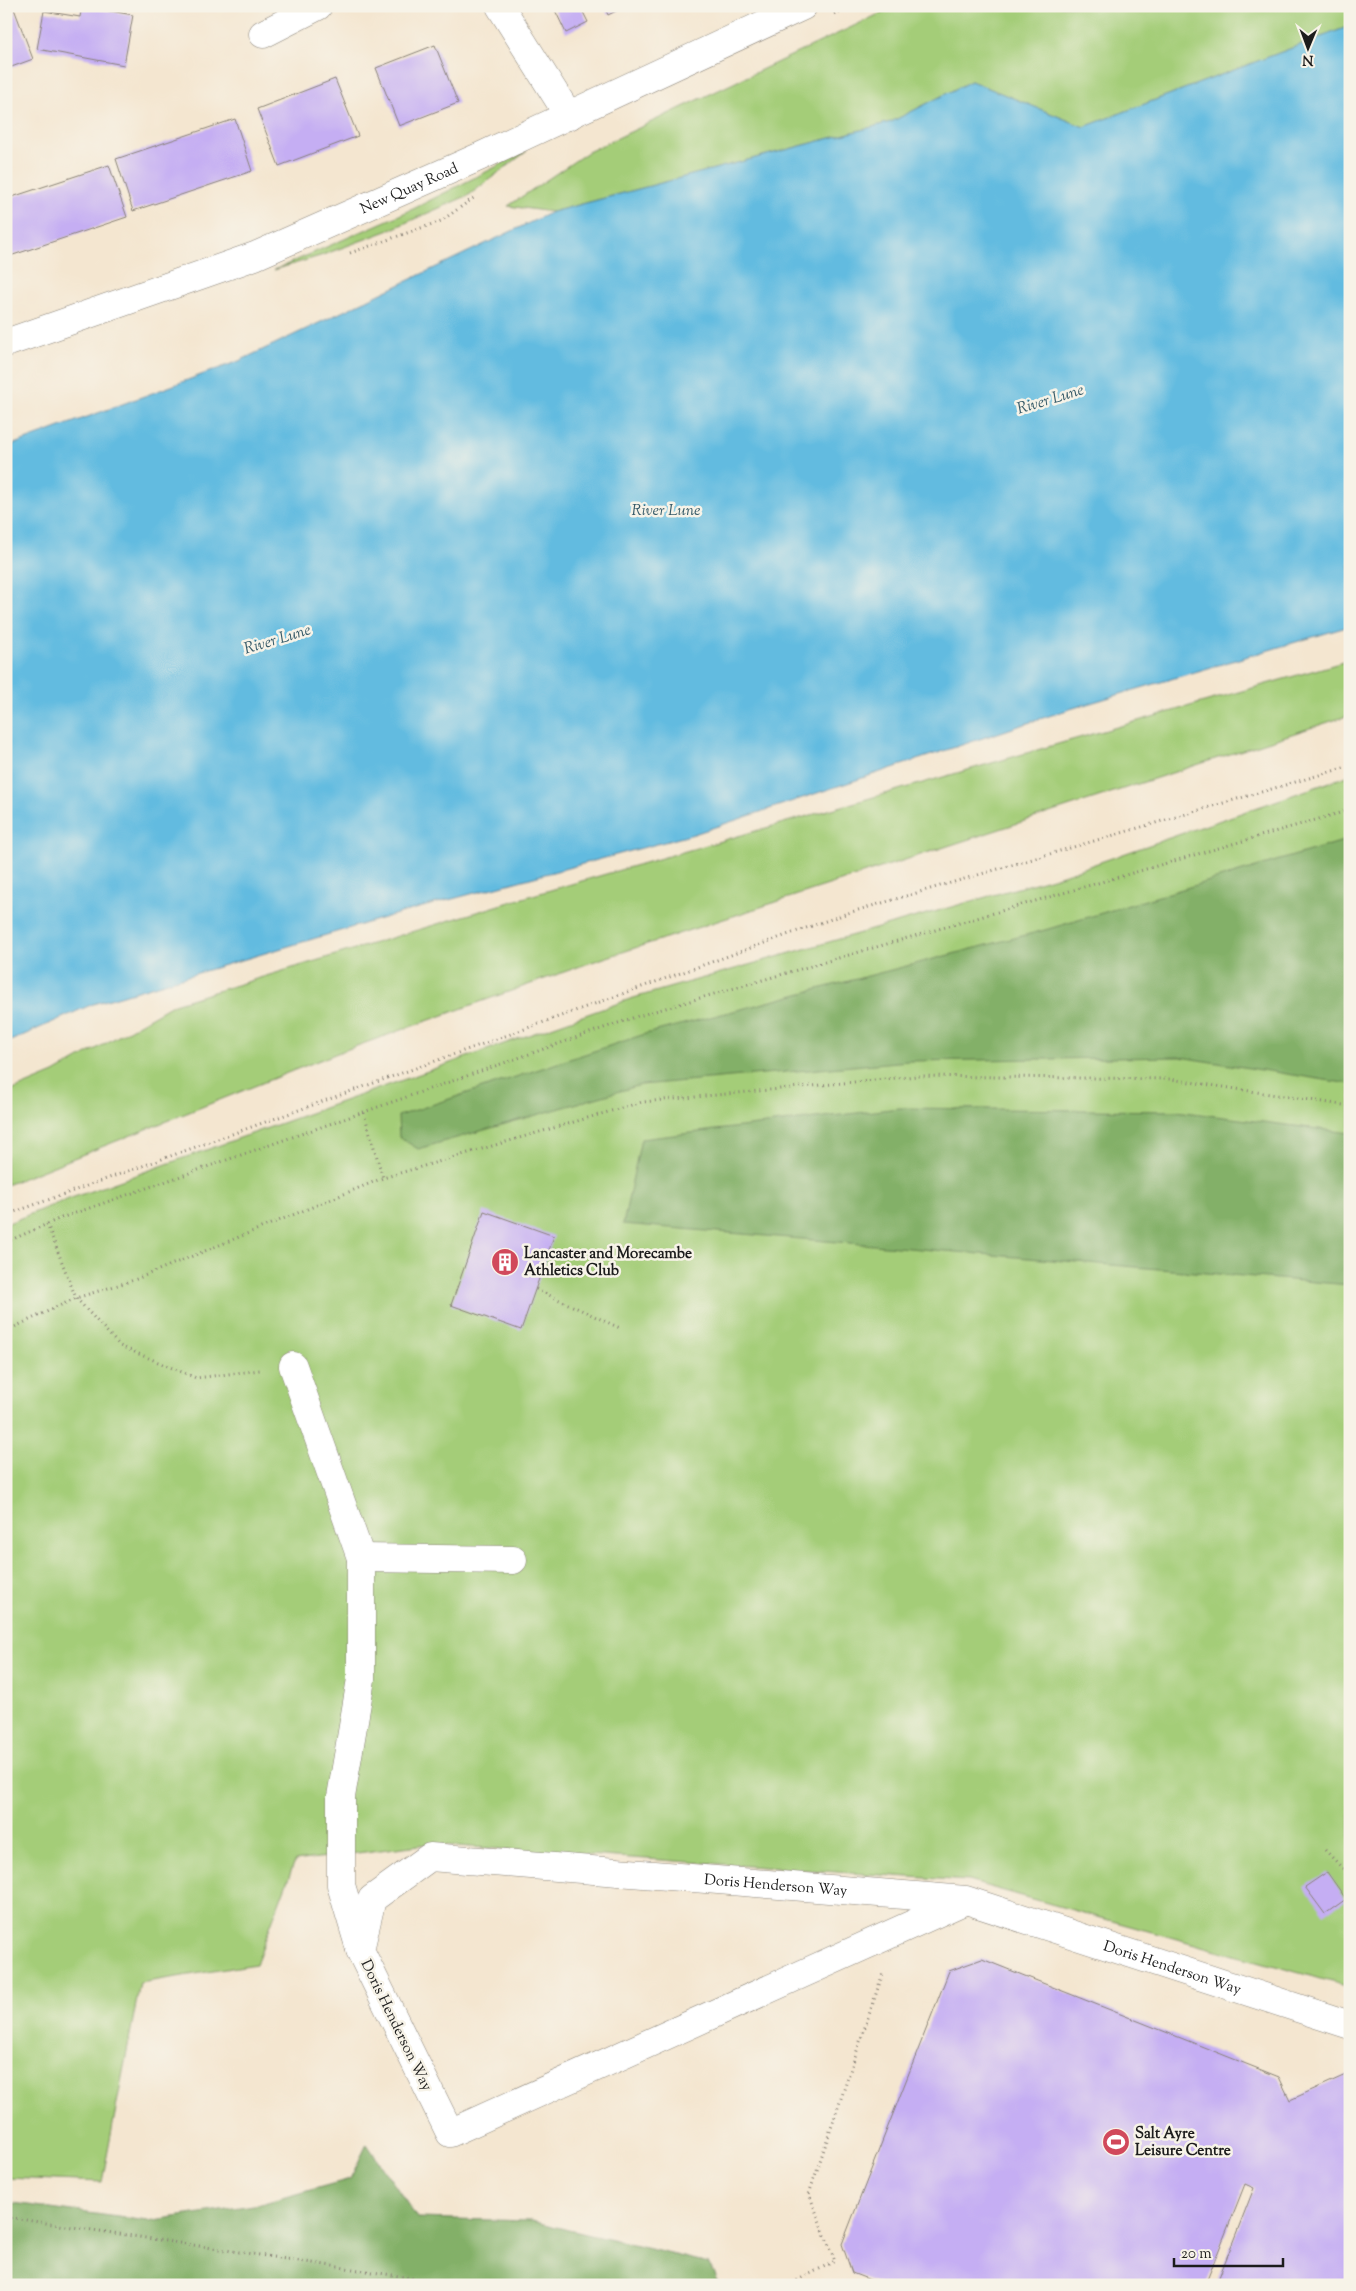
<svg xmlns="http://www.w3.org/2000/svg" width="1356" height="2291" font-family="'Sorts Mill Goudy',serif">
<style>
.green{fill:#a4cd78;stroke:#60744a}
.forest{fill:#83b068;stroke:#506642}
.water{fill:#62bbe0;stroke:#3f6c7e}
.building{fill:#c5aef3}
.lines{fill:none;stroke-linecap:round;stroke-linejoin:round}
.minor-casing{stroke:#888176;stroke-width:29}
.path{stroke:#888176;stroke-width:3;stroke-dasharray:1 4;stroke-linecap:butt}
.minor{stroke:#fff;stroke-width:28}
.labels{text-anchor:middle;stroke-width:5;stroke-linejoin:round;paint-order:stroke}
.street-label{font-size:15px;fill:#1c1c1c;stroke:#f7f3e8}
.poi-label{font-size:15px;font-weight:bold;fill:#1c1c1c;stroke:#f7f3e8;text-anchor:start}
.water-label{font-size:16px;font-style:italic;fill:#385c6a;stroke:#f7f3e8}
</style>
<rect width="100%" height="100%" fill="#f7f3e8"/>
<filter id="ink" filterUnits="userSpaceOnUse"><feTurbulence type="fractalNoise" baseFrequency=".02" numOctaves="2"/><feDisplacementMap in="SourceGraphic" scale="10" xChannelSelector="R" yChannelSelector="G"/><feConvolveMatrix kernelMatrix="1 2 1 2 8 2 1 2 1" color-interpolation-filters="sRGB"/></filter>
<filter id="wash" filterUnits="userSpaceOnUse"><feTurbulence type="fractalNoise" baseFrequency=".0096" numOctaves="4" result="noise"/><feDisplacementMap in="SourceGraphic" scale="20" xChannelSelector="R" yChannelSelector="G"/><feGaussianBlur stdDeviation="1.12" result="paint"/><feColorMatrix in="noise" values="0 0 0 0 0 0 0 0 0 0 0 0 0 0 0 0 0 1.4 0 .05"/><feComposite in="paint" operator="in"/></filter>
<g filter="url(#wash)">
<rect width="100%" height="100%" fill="#f4e6d0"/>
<g class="green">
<path d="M896,6H1350V26L1084,127L971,81L891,122L552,212L508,206L588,152Z"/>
<path d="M527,151L469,195L387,231L320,256L274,270L413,209Z"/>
<path d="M1350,660V715L595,961L340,1052L6,1185V1093L54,1073L174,1004L533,895Z"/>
<path d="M1350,775V1987L968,1881L427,1844L295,1861L256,1964L140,1983L102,2182L6,2178V1224L60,1202L630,999L1063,875Z"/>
</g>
<g class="forest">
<path d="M1350,839V1084L1180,1057L908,1061L641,1085L418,1149L399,1137L398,1116L645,1034L1045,930Z"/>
<path d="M899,1108L1176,1111L1350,1133V1285L623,1224L641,1139Z"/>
<path d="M367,2144L417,2218L531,2221L709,2263L719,2285H6V2202L148,2221L260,2204L350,2179Z"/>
</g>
<path class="water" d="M1350,26V626L1070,709L694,834L404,912L93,1004L6,1043V447L239,361L552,212L891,122L971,81L1084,127Z"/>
<g id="blocks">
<g class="building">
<path d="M6,6H13L33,59L6,69Z"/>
<path d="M82,6L133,15L124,65L37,49L44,11L80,17Z"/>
<path d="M553,6H590L582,10L588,22L566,33Z"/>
<path d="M604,6H626L608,15Z"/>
<path d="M435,45L458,103L399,126L376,68Z"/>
<path d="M335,79L358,136L279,166L257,109Z"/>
<path d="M235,119L252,171L133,211L116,159Z"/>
<path d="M109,165L127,217L7,257L6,199Z"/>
<path d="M484,1211L554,1236L521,1330L451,1305Z"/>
<path d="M1327,1872L1346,1899L1325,1914L1305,1887Z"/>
<path d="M982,1959L1279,2077L1290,2100L1350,2073V2285H1216L1254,2188L1245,2184L1205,2285H883L852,2273L842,2244L949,1971Z"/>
</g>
</g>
</g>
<g filter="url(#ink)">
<use href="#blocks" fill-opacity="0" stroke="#888176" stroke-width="1"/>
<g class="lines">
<g class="minor-casing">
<g id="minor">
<path d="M500,6L569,116"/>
<path d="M263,34L318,6"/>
<path id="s1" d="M6,343L255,256L479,157L803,6"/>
<path d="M293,1366L361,1558V1679L341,1797V1885L360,1949"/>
<path d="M361,1558L513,1560"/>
<path id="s2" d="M966,1900L450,2133L360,1950L372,1899L430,1857L966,1900L1350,2025"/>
</g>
</g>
<g class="path">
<path d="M834,14L852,6"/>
<path d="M350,253L441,221L475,197"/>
<path d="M364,1113L383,1178"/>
<path d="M6,1215L848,913L1350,766"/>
<path d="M47,1224L76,1298L120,1346L196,1378L260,1370"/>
<path d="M6,1242L61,1218L638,1016L1350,810"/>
<path d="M536,1289L622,1329"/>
<path d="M6,1331L76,1298L134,1280L383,1178L642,1102L917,1076L1170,1079L1350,1106"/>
<path d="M1325,1850L1350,1876"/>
<path d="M6,2217L459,2285"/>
<path d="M788,2285L835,2261L809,2194L883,1973"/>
</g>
<use href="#minor" class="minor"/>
</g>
</g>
<defs>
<g id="building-disc" transform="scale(1.4375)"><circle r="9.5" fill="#d1495b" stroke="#f7f3e8"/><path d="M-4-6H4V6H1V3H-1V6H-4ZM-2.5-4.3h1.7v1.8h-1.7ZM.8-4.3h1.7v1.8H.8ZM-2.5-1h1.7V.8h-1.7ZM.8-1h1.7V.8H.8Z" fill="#fff"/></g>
<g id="stadium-disc" transform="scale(1.4375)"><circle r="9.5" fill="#d1495b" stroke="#f7f3e8"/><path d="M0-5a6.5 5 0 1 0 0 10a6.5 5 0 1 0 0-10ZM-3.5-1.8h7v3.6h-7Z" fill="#fff"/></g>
</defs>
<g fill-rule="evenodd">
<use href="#building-disc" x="505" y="1262"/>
<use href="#stadium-disc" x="1116" y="2142"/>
</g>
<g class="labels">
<g class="street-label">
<text dy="5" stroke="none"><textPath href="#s1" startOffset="432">New Quay Road</textPath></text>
<text dy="5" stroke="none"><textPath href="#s2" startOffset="1241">Doris Henderson Way</textPath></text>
<text dy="5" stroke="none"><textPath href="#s2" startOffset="1649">Doris Henderson Way</textPath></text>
<text transform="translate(397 2025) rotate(64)" y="5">Doris Henderson Way</text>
</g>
<g class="poi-label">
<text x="524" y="1258">Lancaster and Morecambe<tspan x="524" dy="17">Athletics Club</tspan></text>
<text x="1135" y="2138">Salt Ayre<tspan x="1135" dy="17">Leisure Centre</tspan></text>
</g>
<g class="water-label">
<text transform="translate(1050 398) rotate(-17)" y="6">River Lune</text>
<text x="666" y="515">River Lune</text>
<text transform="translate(277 638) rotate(-17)" y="6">River Lune</text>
</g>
</g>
<rect width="1356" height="2291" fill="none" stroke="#f7f3e8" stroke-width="25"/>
<g transform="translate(1308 48) rotate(181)" stroke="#f7f3e8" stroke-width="4" paint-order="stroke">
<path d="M0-4L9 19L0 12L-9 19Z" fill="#1c1c1c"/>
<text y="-8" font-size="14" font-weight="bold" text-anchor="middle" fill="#1c1c1c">N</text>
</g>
<path d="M1174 2258v8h109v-8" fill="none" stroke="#1c1c1c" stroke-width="2.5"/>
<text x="1181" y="2258" font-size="15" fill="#1c1c1c" stroke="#f7f3e8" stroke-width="4" paint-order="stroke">20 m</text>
</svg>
